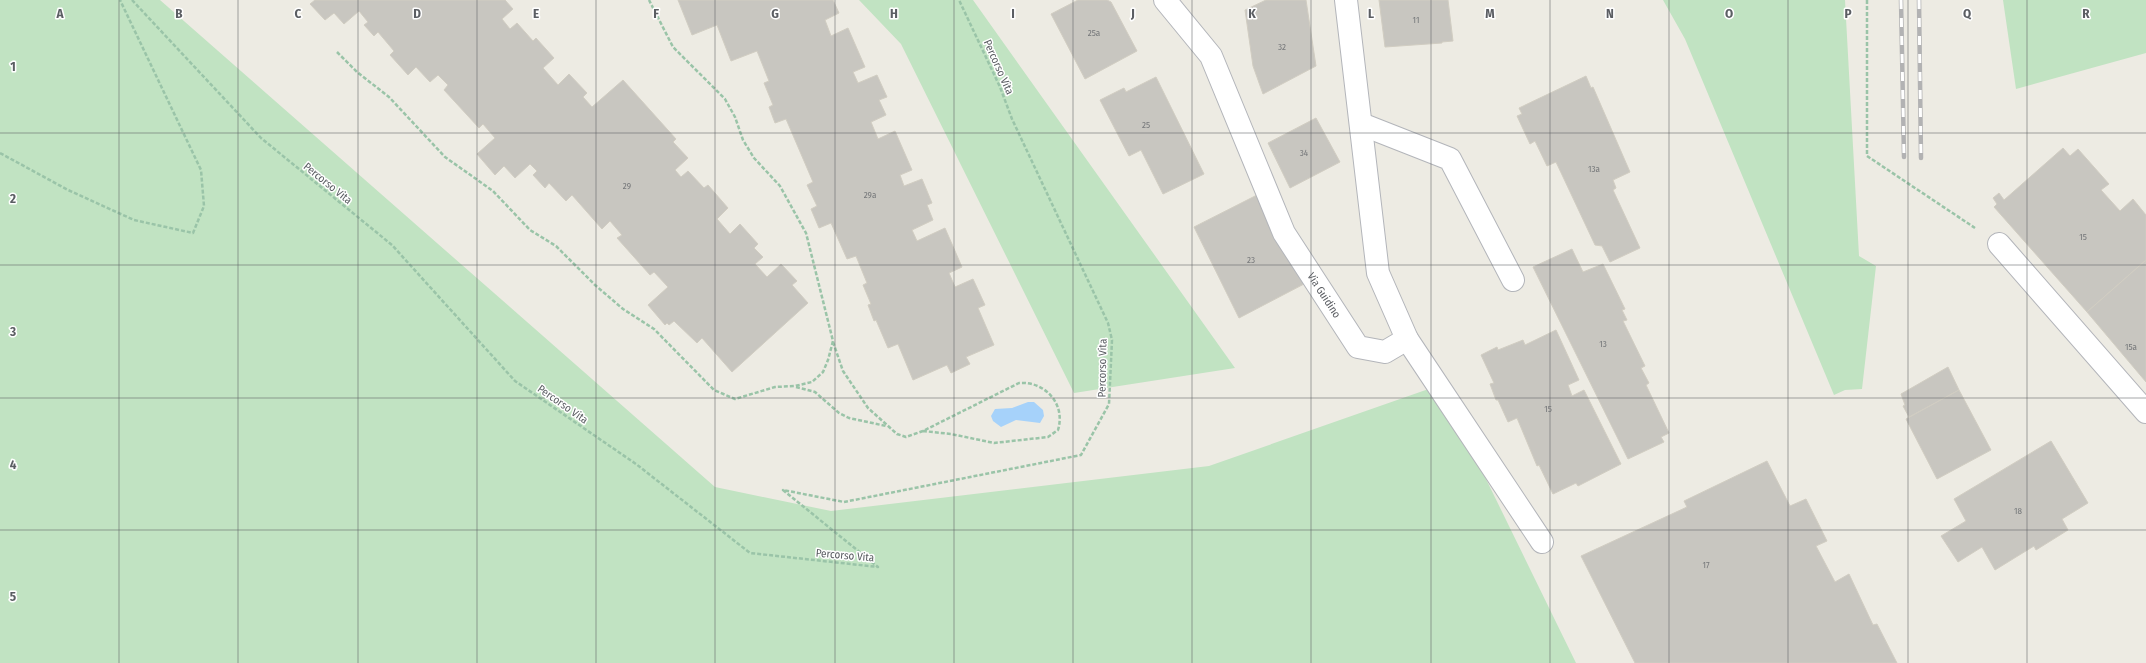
<svg xmlns="http://www.w3.org/2000/svg" width="2146" height="663" font-family="'Fira Sans Condensed',sans-serif">
<style>
.green{fill:#c1e3c2}
.water{fill:#a6d2fa}
.building{fill:#c8c6c0;stroke:#d1cdc2}
.lines{fill:none;stroke-linecap:round;stroke-linejoin:round}
.minor-casing{stroke:#b3b5ba;stroke-width:24}
.path{stroke:#9ac4a8;stroke-width:2.5;stroke-dasharray:4 2;stroke-linecap:butt}
.minor{stroke:#fff;stroke-width:22}
.rail-casing{stroke:#b2b2b3;stroke-width:4.5}
.rail{stroke:#fff;stroke-width:3;stroke-dasharray:9;stroke-linecap:butt}
.grid{fill:none;stroke:#5b5e63;stroke-width:1;stroke-opacity:0.55}
.labels{text-anchor:middle;stroke-width:3;stroke-linejoin:round;paint-order:stroke}
.number-label{font-size:9px;fill:#76787a}
.street-label{font-size:11px;fill:#5b5e63;stroke:#fff}
.grid-label{font-size:13px;text-anchor:middle;font-weight:bold;fill:#5b5e63;stroke:#fff;stroke-width:3;stroke-linejoin:round;paint-order:stroke}
</style>
<rect width="100%" height="100%" fill="#edebe3"/>
<g class="green">
<path d="M0,0H160L715,487L831,511L1209,466L1440,385L1576,663H0Z"/>
<path d="M859,0H973L1235,368L1074,393L901,44Z"/>
<path d="M1663,0H1845L1859,256L1876,266L1862,389L1845,390L1834,395L1685,39Z"/>
<path d="M2003,0H2146V53L2016,89Z"/>
</g>
<path class="water" d="M1028,402H1034L1043,410L1044,416L1040,423L1016,420L1001,427L993,421L991,416L995,409L1012,408Z"/>
<g class="building">
<path d="M315,0H505L513,9L502,19L510,29L517,23L533,41L536,38L554,58L543,68L558,85L569,74L587,93L583,97L592,107L623,80L676,139L673,142L688,158L675,170L681,177L688,171L704,188L708,185L728,208L717,219L730,234L740,224L758,244L754,248L763,257L755,264L767,277L781,264L797,281L792,285L808,303L732,372L702,338L697,343L674,321L669,325L667,323L665,325L648,305L668,287L654,272L650,275L617,238L622,235L610,221L602,229L572,195L566,201L549,183L545,188L533,175L537,171L530,164L515,178L504,166L495,175L477,154L495,138L483,124L479,128L444,90L448,85L438,75L430,82L416,67L408,75L390,55L394,51L378,32L374,36L364,25L368,22L359,11L344,24L334,13L325,20L310,4Z"/>
<path d="M678,0H833L839,13L825,20L831,36L848,28L865,67L853,72L858,83L877,75L887,97L879,100L886,115L871,122L878,139L895,131L912,170L900,175L904,186L922,179L932,203L927,205L933,220L912,230L917,241L945,228L962,267L949,273L955,287L973,279L985,305L978,308L994,345L966,357L970,364L951,373L947,365L913,380L898,344L888,348L876,320L874,321L868,305L871,304L863,285L867,283L856,256L847,259L831,223L819,228L811,209L817,206L807,185L813,182L786,119L775,123L769,107L773,105L764,83L769,81L757,51L731,61L717,25L692,35Z"/>
<path d="M1078,0H1107L1111,2L1137,51L1085,79L1051,14Z"/>
<path d="M1266,0H1306L1316,66L1263,94L1253,66L1245,10Z"/>
<path d="M1379,0H1448L1453,41L1442,42V43L1385,47Z"/>
<path d="M1586,76L1591,88L1593,87L1630,172L1613,180L1616,188L1613,190L1640,248L1610,262L1602,246L1595,245L1556,162L1547,166L1535,141L1530,144L1517,116L1522,114L1519,108Z"/>
<path d="M1156,77L1204,174L1163,194L1141,150L1129,156L1100,100L1124,88L1126,92Z"/>
<path d="M1316,118L1340,162L1290,188L1268,143Z"/>
<path d="M2063,148L2070,156L2078,149L2109,184L2101,190L2120,211L2133,199L2146,215V260L2087,312L1994,207L1997,204L1993,198L1999,193L2004,200Z"/>
<path d="M1261,193L1304,284L1239,318L1194,227Z"/>
<path d="M1572,249L1583,272L1603,264L1625,309L1622,310L1627,320L1623,321L1645,366L1641,368L1649,383L1646,385L1669,433L1661,437L1664,442L1628,459L1533,267Z"/>
<path d="M2146,260V382L2087,312Z"/>
<path d="M1556,330L1579,380L1568,385L1572,396L1584,390L1621,464L1578,486L1576,483L1553,494L1539,465L1537,466L1517,418L1508,422L1498,400H1496L1490,384L1494,383L1481,355L1497,347L1498,350L1523,340L1525,345Z"/>
<path d="M1948,367L1959,390L1909,417L1903,406L1905,405L1901,394Z"/>
<path d="M1959,390L1991,450L1937,479L1906,419Z"/>
<path d="M2051,441L2088,503L2062,519L2068,530L2036,550L2034,546L1995,570L1982,547L1958,562L1941,536L1966,521L1954,499Z"/>
<path d="M1767,461L1790,506L1806,499L1827,541L1816,546L1835,582L1849,574L1873,625L1877,624L1897,663H1635L1581,556L1687,507L1684,501Z"/>
</g>
<g class="lines">
<g class="minor-casing">
<g id="minor">
<path id="s1" d="M1165,0L1211,56L1284,233L1358,347L1385,352L1407,339L1378,273L1346,0"/>
<path d="M1361,124L1450,159L1513,280"/>
<path d="M1999,244L2146,412"/>
<path d="M1407,339L1542,542"/>
</g>
</g>
<g class="path">
<path d="M132,0L261,138L392,245L515,381L636,464L750,553L878,567L783,490L844,502L1081,455L1109,404L1112,340L1108,323L1012,119L1000,87L959,0"/>
<path d="M1867,0V156L1975,228"/>
<path d="M337,52L357,72L389,97L445,157L493,191L530,230L556,246L595,285L623,309L654,329L714,390L735,399L775,387L795,386L812,382L823,372L828,360L833,341L806,233L780,186L754,158L743,140L735,117L725,99L673,47L649,0"/>
<path d="M0,153L68,190L134,220L193,233L204,206L201,170L120,0"/>
<path d="M833,342L843,371L868,408L897,434L906,437L923,431L1019,383C1045,381 1066,404 1058,430L1048,437L994,443L951,434L923,431"/>
<path d="M796,387L815,392L839,413L849,418L886,426"/>
</g>
<use href="#minor" class="minor"/>
<g class="rail-casing">
<g id="rail">
<path d="M1901,0L1904,157"/>
<path d="M1919,0L1921,158"/>
</g>
</g>
<use href="#rail" class="rail"/>
</g>
<path class="grid" d="M119,0V663M238,0V663M358,0V663M477,0V663M596,0V663M715,0V663M835,0V663M954,0V663M1073,0V663M1192,0V663M1311,0V663M1431,0V663M1550,0V663M1669,0V663M1788,0V663M1908,0V663M2027,0V663M0,133H2146M0,265H2146M0,398H2146M0,530H2146"/>
<g class="labels">
<g class="number-label">
<text x="1416" y="23">11</text>
<text x="1094" y="36">25a</text>
<text x="1282" y="50">32</text>
<text x="1146" y="128">25</text>
<text x="1304" y="156">34</text>
<text x="1594" y="172">13a</text>
<text x="627" y="189">29</text>
<text x="870" y="198">29a</text>
<text x="2083" y="240">15</text>
<text x="1251" y="263">23</text>
<text x="1603" y="347">13</text>
<text x="2131" y="350">15a</text>
<text x="1548" y="412">15</text>
<text x="2018" y="514">18</text>
<text x="1706" y="568">17</text>
</g>
<g class="street-label">
<text transform="translate(999 67) rotate(66)" y="4">Percorso Vita</text>
<text transform="translate(328 183) rotate(39)" y="4">Percorso Vita</text>
<text dy="4" stroke="none"><textPath href="#s1" startOffset="338">Via Guidino</textPath></text>
<text transform="translate(1102 368) rotate(-89)" y="4">Percorso Vita</text>
<text transform="translate(563 404) rotate(35)" y="4">Percorso Vita</text>
<text transform="translate(845 555) rotate(5)" y="4">Percorso Vita</text>
</g>
</g>
<g class="grid-label">
<text x="60" y="18">A</text>
<text x="179" y="18">B</text>
<text x="298" y="18">C</text>
<text x="417" y="18">D</text>
<text x="536" y="18">E</text>
<text x="656" y="18">F</text>
<text x="775" y="18">G</text>
<text x="894" y="18">H</text>
<text x="1013" y="18">I</text>
<text x="1133" y="18">J</text>
<text x="1252" y="18">K</text>
<text x="1371" y="18">L</text>
<text x="1490" y="18">M</text>
<text x="1610" y="18">N</text>
<text x="1729" y="18">O</text>
<text x="1848" y="18">P</text>
<text x="1967" y="18">Q</text>
<text x="2086" y="18">R</text>
<text x="13" y="71">1</text>
<text x="13" y="203">2</text>
<text x="13" y="336">3</text>
<text x="13" y="469">4</text>
<text x="13" y="601">5</text>
</g>
</svg>
